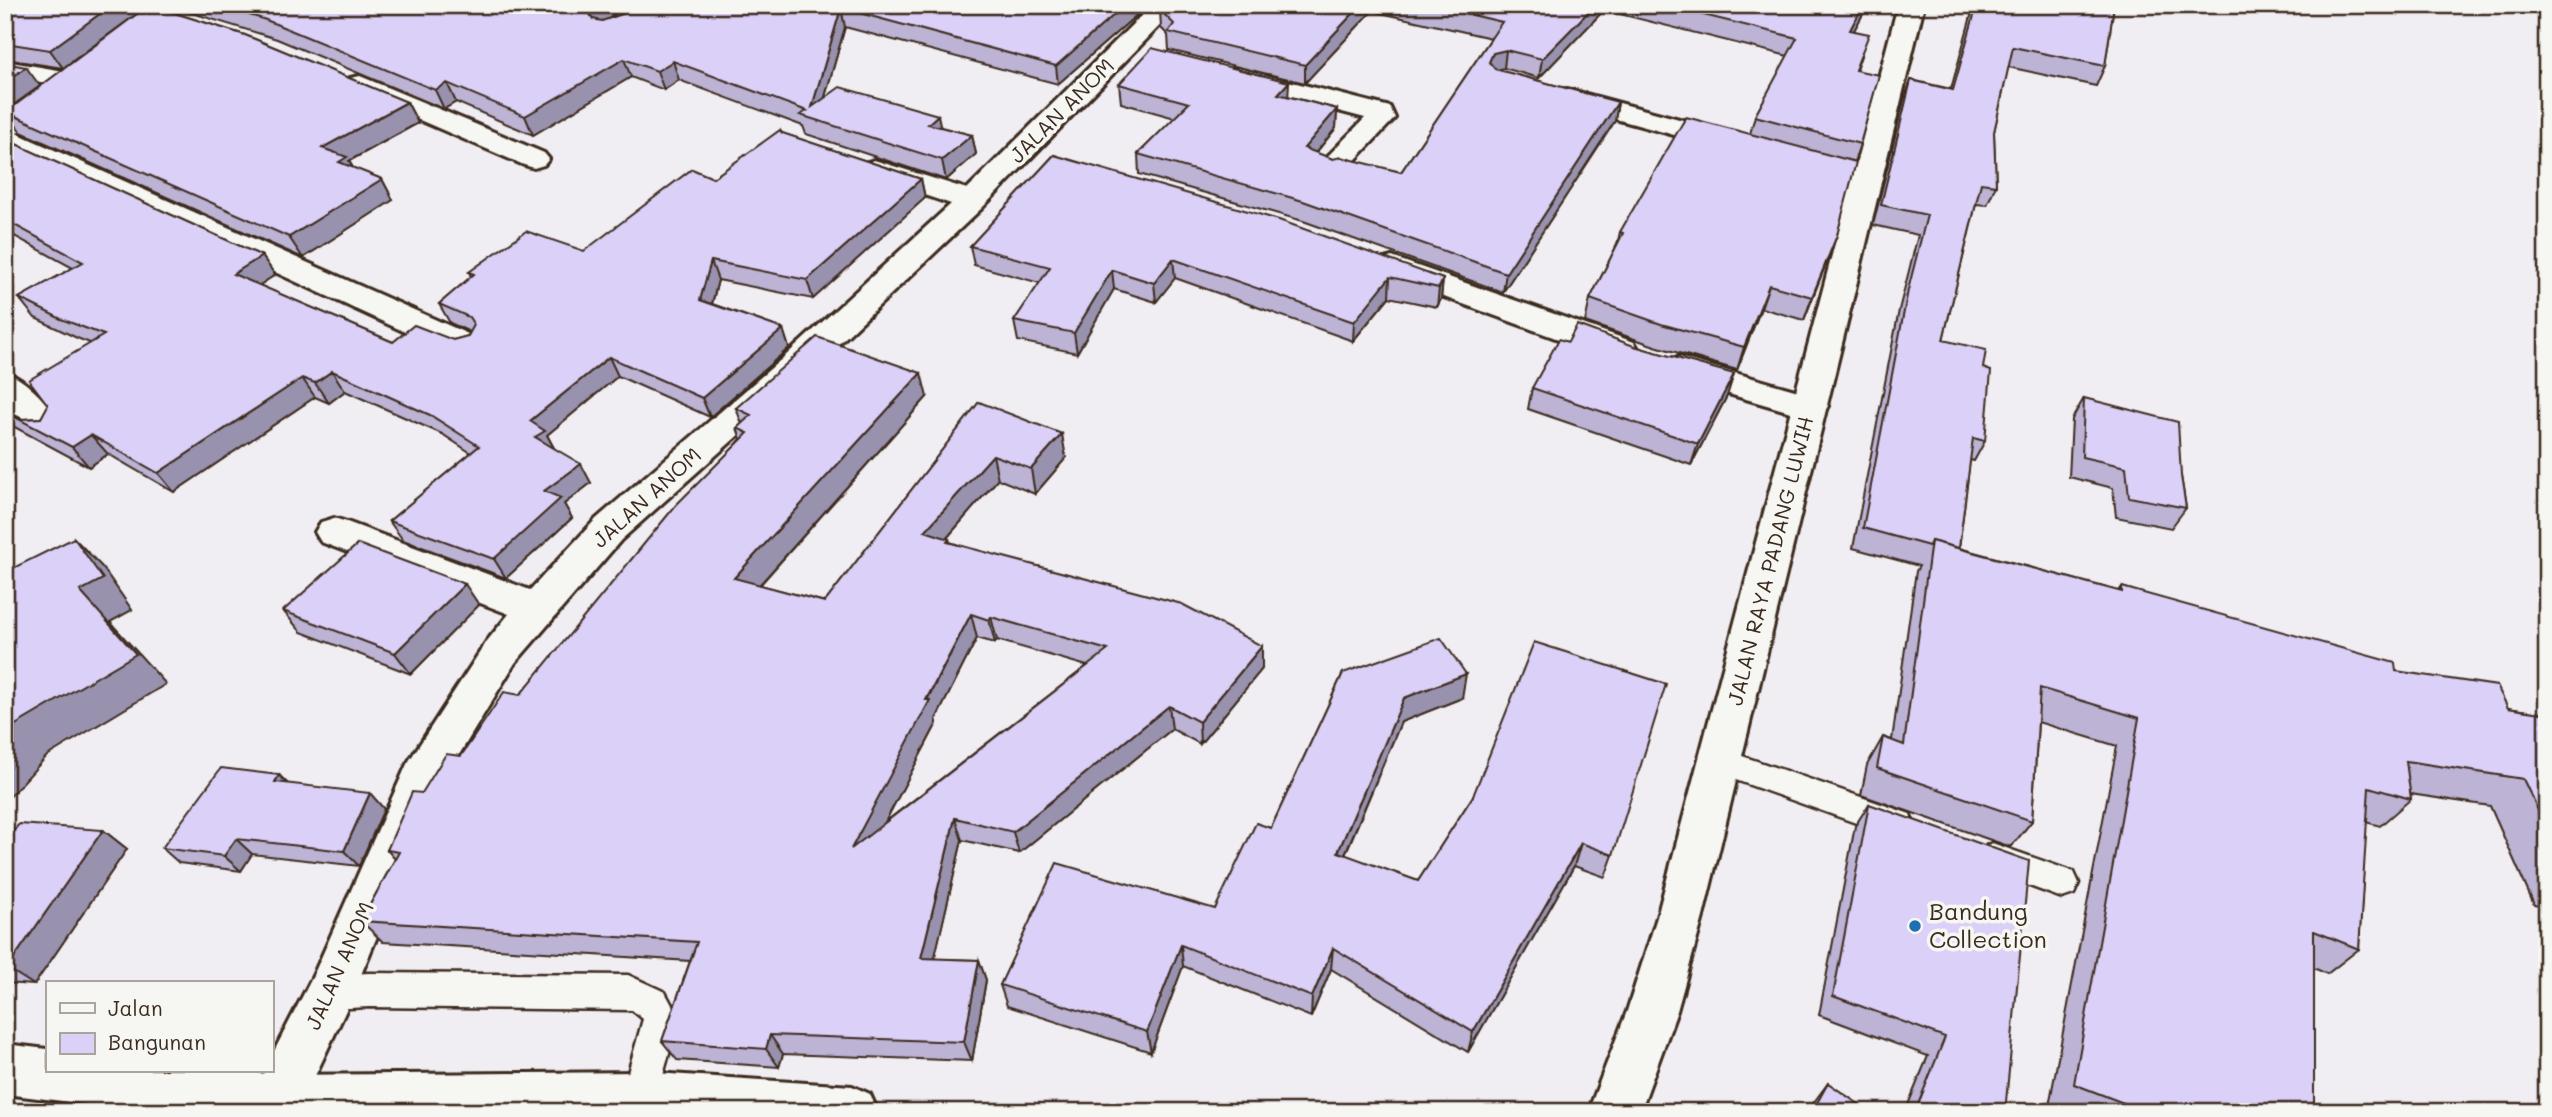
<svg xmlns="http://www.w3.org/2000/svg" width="2552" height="1117" font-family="Mali,sans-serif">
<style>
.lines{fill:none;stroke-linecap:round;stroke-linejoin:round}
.lane-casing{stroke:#3b2a1e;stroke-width:5}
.street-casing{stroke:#3b2a1e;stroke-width:6}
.secondary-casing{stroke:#3b2a1e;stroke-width:6}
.primary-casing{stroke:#3b2a1e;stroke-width:6}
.lane{fill:#f6f6f2;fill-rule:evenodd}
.street{fill:#f6f6f2;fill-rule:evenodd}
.secondary{fill:#f6f6f2;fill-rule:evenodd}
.primary{fill:#f6f6f2;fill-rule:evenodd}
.wall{fill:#bcb3d5;stroke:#3b2a1e;stroke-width:2;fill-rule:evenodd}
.shaded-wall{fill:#9992ae;stroke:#3b2a1e;stroke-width:2}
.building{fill:#dbd0f8;stroke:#3b2a1e;stroke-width:2;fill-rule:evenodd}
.poi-dot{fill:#1f6fb2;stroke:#f6f6f2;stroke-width:2.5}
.labels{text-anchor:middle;stroke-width:7;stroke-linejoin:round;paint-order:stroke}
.street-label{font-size:21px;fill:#3b2a1e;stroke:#f6f6f2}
.near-poi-label{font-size:24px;fill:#3b2a1e;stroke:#f6f6f2;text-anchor:start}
</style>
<rect width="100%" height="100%" fill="#f1eef3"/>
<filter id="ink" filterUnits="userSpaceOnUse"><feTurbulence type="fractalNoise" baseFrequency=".0143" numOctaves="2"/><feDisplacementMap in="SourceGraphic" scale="14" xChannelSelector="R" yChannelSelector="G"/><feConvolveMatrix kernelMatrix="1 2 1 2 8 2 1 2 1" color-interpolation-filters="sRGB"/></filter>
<g filter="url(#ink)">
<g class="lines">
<g class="lane-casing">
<g id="lane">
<path d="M1719,748L1910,814L1914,824L1910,834L1898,838L1708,770L1703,761L1708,752Z"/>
<path d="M1992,843L2074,872L2079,883L2074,894L2062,898L1980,868L1975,858L1980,848Z"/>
<path d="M369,973L628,975L665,992L679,1018L653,1111L628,1112L621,1098L643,1019L632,1010L369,1007L330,1009L317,1004L312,992L317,980L330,975Z"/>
</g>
</g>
<g class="street-casing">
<g id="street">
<path d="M1152,5H1180L983,207L808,373L621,540L515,663L440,786L347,1008L298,1112H255L250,1101L265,1070H271V1057L313,976L407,764L487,641L509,614L321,542L315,532L321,522L334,518L347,522L530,590L595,520L784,357L951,204L864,175L859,169L864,163L874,160L884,163L967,189Z"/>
<path d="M5,61L70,72L80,74L84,80L80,86L70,88L5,77Z"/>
<path d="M1238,68L1390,107L1395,118L1343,173L1333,176L1323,173L1318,167L1323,161L1365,118L1228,82L1224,76L1228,70Z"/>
<path d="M360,76L544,153L549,159L544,165L534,168L524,165L350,90L346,84L350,78Z"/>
<path d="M1567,89L1739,135L1743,141L1739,147L1729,150L1557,103L1553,97L1557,91Z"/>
<path d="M5,128L477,338L482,346L477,354L465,357L453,354L5,148Z"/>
<path d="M1392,257L1634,342L1639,350L1634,358L1622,361L1610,358L1381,274L1376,267L1381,260Z"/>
<path d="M1679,357L1823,398L1828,406L1823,414L1811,418L1667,376L1662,368L1667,360Z"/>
<path d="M5,372C27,379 51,407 63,426L58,435C32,442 21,423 5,405Z"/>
</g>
</g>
<g class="secondary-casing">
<g id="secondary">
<path d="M154,5H184L131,48L122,50L113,48L109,42L113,36Z"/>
<path d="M54,84L64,86L68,92L64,98L15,134L5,136V115L44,86Z"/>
</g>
</g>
<g class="primary-casing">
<g id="primary">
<path d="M1898,5H1924L1703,917L1677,1011L1640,1112H1588L1627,1011L1657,917Z"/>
<path d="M5,1044L47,1049V1070H228L276,1075L640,1072L852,1086L870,1094L878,1112H152L5,1094Z"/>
</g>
</g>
<use href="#lane" class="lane"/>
<use href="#street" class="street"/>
<use href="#secondary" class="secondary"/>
<use href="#primary" class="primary"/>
</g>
<g class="wall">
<path d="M5,5H149L245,35L407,102L418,123L349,161L353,168L382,179L393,200L303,258L21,132L6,112L144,9L63,68L5,59Z"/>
<path d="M179,5H625L609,18L628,12L636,5H1148L1058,84L845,27L825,97L972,135L976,154L946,180L806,134L803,126L679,80L664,90L631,77L533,135L456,102L444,109L277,39L182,10Z"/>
<path d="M1165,5H1866L1863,14L1853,31L1862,53L1856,70L1860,144L1854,162L1837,235L1804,320L1761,308L1737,370L1655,346L1585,322L1590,299L1617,245L1620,232L1750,134L1755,116L1788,56L1604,10L1539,78L1504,68L1498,70L1618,102L1615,121L1503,292L1303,221L1139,174L1138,154L1175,118L1121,103L1119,84L1288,96L1337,109L1336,128L1316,153L1333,159L1401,172L1491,38L1372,11L1305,83L1169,50L1168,35L1161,28L1160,10Z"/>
<path d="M1974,5H2114L2105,66L2096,86L2008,67L1994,132L1996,185L1987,205L1976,204L1943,340L1983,368L1985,441L1974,461L1970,460L1959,548L2119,591L2122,587L2396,671L2508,708L2547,714V907L2534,905L2490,806L2410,794L2411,799L2380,826L2366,822L2359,949L2327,974L2314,968V1112H2063L2049,1106L2117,746L2038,722L2032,821L2011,847L1861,795L1867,765L1883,737L1892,740L1916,571L1919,566L1853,548L1899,310L1918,235L1873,225L1904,100L1911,80L1951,89Z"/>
<path d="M2158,5H2188L2185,11Z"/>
<path d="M782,133L921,179L925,198L813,299L718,280L712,304L783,329L789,348L710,417L618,376L547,435L554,448L591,483L564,504L572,518L506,578L403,540L389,521L471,453L442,434L345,391L329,403L315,397L174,492L108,454L89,467L7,423L5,420V409L8,412L22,419L41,418L90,343L77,338L35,318L19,298L73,268L5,231V139L262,256L275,275L259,285L393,342L453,340L468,336L470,332L450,323L439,304L471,277L469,272L584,251L713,178Z"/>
<path d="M1054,155L1443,279L1441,299L1437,307L1389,297L1353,341L1175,278L1156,302L1114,289L1077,353L1018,341L1014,321L1040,283L974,265L970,246Z"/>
<path d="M1532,388L1727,396L1691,465L1528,409Z"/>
<path d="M927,397L760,585L825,602L979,402L1066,458L1035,494L998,479L947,538L949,539L950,542L1262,646V669L1200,744L1172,729L1019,853L962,840L934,959L979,960L986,980L972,1061L783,1054L779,1067L677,1060L662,1041L690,961L383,942L361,921L395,859L387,850L422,793L520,695L741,439L737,428L742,424L736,408ZM977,638L995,643L997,640L1087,666L885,822L937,723L936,719Z"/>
<path d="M2084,398L2181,476L2186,508L2171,528L2116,517L2113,488L2069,477L2072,419Z"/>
<path d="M479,605L411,674L301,632L283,611Z"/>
<path d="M1343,673L1462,698L1401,722L1345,855L1418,881L1473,796L1613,855L1605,877L1574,866L1468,1052L1331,969L1311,1017L1183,966L1151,1052L1007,1006L1000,985L1215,909L1271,828Z"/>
<path d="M279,775L288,784L384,809L359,866L252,854L241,871L179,863L162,848Z"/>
<path d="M1869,804L2005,1112H1905L1928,1056L1819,1015L1855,826Z"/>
<path d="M103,830L127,849L34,985L5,983V841Z"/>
<path d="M1828,1083L1870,1112H1808L1814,1102Z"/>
</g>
<g class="shaded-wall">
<path d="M112,5H149L63,68L50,50Z"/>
<path d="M596,5H625L595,30L588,11Z"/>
<path d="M1125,5H1148L1058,84L1056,66Z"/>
<path d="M1361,5H1372V11L1305,83V65Z"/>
<path d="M1595,5H1605L1604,10L1539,78L1542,59Z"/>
<path d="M1863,5H1866L1863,14L1844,49L1850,30Z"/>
<path d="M841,8L845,27L818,121L812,107Z"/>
<path d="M1506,50L1504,68L1491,72L1489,62L1493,53Z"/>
<path d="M624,59L631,77L533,135L525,116Z"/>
<path d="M673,61L679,80L664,90L657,71Z"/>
<path d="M26,67L40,86L5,111V82Z"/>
<path d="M1289,82L1288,101L1278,94Z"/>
<path d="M447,83L456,102L444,109L435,90Z"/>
<path d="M407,102L418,123L349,161L359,178L322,148Z"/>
<path d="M1618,102L1615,121L1503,292L1506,273Z"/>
<path d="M1337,109L1336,128L1304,167V148Z"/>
<path d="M938,115L942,134L928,124Z"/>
<path d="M972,135L976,154L946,180L942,160Z"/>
<path d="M382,179L393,200L303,258L289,237Z"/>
<path d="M921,179L925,198L813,299L807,280Z"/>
<path d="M1837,235L1828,258L1804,320L1812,297Z"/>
<path d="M262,256L275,275L246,294L233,274Z"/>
<path d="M1173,259L1175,278L1156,302L1154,283Z"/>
<path d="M711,261L718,280L708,319L700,300Z"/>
<path d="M1112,270L1114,289L1077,353L1074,333Z"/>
<path d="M1390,277L1389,297L1353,341L1354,322Z"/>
<path d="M1443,279L1441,299L1437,307L1439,288Z"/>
<path d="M1769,285L1761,308L1737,370L1744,347Z"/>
<path d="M783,329L789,348L710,417L702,398Z"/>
<path d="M609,357L618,376L547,435L555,450L535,437L530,421Z"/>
<path d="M332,371L345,391L329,403L315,383Z"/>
<path d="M921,373L927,397L745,601L734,578Z"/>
<path d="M1734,374L1727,396L1691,465L1698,444Z"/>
<path d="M302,378L315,397L174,492L158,473Z"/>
<path d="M1062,434L1066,458L1035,494L1031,469Z"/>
<path d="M91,435L108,454L89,467L72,447Z"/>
<path d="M993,455L998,479L932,555L925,531Z"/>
<path d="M581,464L591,483L564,504L572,518L506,578L494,559L544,491Z"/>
<path d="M74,538L103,568L132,610L110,622L166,684L47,756L5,802V735L80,591Z"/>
<path d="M465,584L479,605L411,674L395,653Z"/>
<path d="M971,614L977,638L936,719L937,723L860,870L851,849Z"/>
<path d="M991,617L997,640L995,643L989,620Z"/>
<path d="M1262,646V669L1200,744L1199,722Z"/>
<path d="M1466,674L1462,698L1401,722L1336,875L1338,852L1404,698Z"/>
<path d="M1169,706L1172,729L1019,853L1013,832Z"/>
<path d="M279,775L295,791L275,782Z"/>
<path d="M370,793L384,809L359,866L344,851Z"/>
<path d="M955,818L962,840L930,978L921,958Z"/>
<path d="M103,830L127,849L34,985L7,968Z"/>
<path d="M236,839L252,854L241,871L224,856Z"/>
<path d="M1581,843L1574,866L1468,1052L1473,1032Z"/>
<path d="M1181,945L1183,966L1151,1052L1147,1032Z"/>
<path d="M1333,948L1331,969L1311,1017L1312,997Z"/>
<path d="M979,960L986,980L972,1061L964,1042Z"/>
<path d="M770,1035L783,1054L779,1067L766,1049Z"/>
<path d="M7,1108L14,1112H5Z"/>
</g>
<g class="building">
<path d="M5,5H112L50,50L5,43Z"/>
<path d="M149,5L245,35L407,102L322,148L347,157L339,162L382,179L289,237L6,112Z"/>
<path d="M217,5H596L588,11L593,19L602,21L628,12L636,5H1125L1056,66L841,8L812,107L840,87L938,115L928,124L972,135L942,160L800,115L807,111L673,61L657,71L624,59L525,116L447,83L435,90L266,20Z"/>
<path d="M1165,5H1361L1305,65L1168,32L1174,24L1160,10Z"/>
<path d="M1430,5H1595L1542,59L1506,50L1493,53L1489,62L1495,69L1618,102L1506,273L1303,201L1138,154L1189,103L1119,84L1152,48L1289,82L1278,94L1337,109L1304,148L1333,159L1341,157L1401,172L1502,22Z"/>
<path d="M1663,5H1863L1850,30L1869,34L1855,70L1879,75L1860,144L1755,116L1797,38Z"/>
<path d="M1977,5H2114L2105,66L2013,47L1994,132L1996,185L1981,183L1943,340L1986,350L1983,368L1991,371L1985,441L1973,438L1959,548L1931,541L1929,546L1863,528L1908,290L1927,215L1881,205L1911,80L1953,90Z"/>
<path d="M5,63L26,67L5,82Z"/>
<path d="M1686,117L1856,162L1837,235L1812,297L1769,285L1744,347L1661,324L1590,299L1623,233L1620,232Z"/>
<path d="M780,130L782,133L921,179L807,280L711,261L700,300L783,329L702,398L609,357L530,421L545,431L535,437L581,464L544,491L561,498L494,559L389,521L479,446L430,415L332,371L315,383L302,378L158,473L91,435L72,447L5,412V409L8,412L22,419L41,418L48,405L29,380L104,335L61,319L19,298L83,262L5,220V139L262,256L233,274L393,342L414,325L453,340L468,336L474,325L469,317L439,304L474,274L469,272L526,231L584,251L692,169L713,178Z"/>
<path d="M1054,155L1279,220L1443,279L1439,288L1390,277L1354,322L1173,259L1154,283L1112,270L1074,333L1014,321L1050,267L970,246Z"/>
<path d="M1577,325L1634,346L1734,374L1698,444L1532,388L1559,339L1568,342Z"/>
<path d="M817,337L921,373L734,578L825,602L979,402L1062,434L1031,469L993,455L925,531L949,539L947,542L1182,604L1262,646L1199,722L1169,706L1013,832L955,818L921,958L979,960L964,1042L770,1035L766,1049L662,1041L697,942L361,921L399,852L387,850L412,792L422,793L446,754L461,756L504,692L520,695L676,505L748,433L737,428L751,415L736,408ZM971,614L989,620L991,617L1108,650L851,849L930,700H926Z"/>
<path d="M2084,398L2178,422L2181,476L2186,508L2129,497L2126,467L2082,457Z"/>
<path d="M74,538L103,579L80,591L136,654L12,727L5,735V572Z"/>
<path d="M1931,541L2122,592V587L2395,663L2396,671L2497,686L2508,708L2547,714V829L2523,779L2406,761L2411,799L2369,787L2359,949L2314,931V1112H2147L2074,1084L2139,718L2040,688L2032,821L1877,768L1883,737L1904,745Z"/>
<path d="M358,544L465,584L395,653L283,611Z"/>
<path d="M1441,638L1466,674L1404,698L1338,852L1418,881L1473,796L1534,642L1666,684L1613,855L1581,843L1473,1032L1333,948L1312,997L1181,945L1147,1032L1000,985L1057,863L1215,909L1256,823L1271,828L1343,673Z"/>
<path d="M221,768L279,775L275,782L370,793L344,851L236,839L224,856L162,848Z"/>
<path d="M1869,804L2029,861L2005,1112H1915L1945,1037L1833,996Z"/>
<path d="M19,824L103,830L7,968H5V841Z"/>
<path d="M1828,1083L1870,1112H1812Z"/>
</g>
</g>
<circle class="poi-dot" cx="1915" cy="926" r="7"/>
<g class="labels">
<g class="street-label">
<text transform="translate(1062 111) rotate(-45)" y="7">JALAN ANOM</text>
<text transform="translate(647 498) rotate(-42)" y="7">JALAN ANOM</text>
<text transform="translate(1771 561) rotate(-76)" y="7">JALAN RAYA PADANG LUWIH</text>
<text transform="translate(340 966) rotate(-66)" y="7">JALAN ANOM</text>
</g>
<g class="near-poi-label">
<text x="1929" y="920">Bandung<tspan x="1929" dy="28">Collection</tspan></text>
</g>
</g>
<rect width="2552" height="1117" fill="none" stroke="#f6f6f2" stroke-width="28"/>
<rect x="14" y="14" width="2524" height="1089" fill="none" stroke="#3b2a1e" stroke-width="2.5" filter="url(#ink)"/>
<rect x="46" y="981" width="228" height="91" fill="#f6f6f2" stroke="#aba49d" stroke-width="2"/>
<rect x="60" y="1003" width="35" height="10" fill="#f6f6f2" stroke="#aba49d" stroke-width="2"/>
<text x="108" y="1016" font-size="21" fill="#3b2a1e">Jalan</text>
<rect x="60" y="1033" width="35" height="21" fill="#dbd0f8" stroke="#aba49d" stroke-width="2"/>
<text x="108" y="1050" font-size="21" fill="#3b2a1e">Bangunan</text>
</svg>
